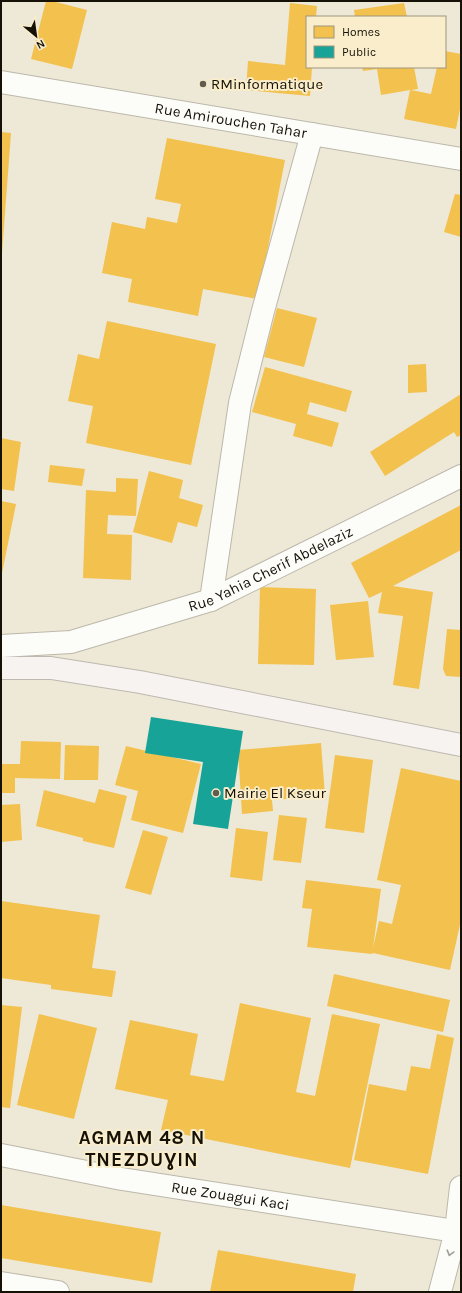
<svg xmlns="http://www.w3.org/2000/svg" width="462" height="1293" font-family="Karla,sans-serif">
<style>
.homes{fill:#f2c14e}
.public{fill:#17a398}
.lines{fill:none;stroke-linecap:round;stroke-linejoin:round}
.minor-casing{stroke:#bcb8aa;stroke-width:24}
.primary-casing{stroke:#bfb8b0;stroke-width:24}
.minor{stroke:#fcfcf9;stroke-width:22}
.primary{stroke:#f6f3f0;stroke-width:22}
.oneway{stroke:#a09e98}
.poi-dot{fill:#615c4f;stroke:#f9edcc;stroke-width:1.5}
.labels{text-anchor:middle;stroke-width:4;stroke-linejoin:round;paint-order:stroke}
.poi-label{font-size:15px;fill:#151106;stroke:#f9edcc;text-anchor:start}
.street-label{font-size:15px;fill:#151106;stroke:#f9edcc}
.district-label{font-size:19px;font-weight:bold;letter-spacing:1px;fill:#151106;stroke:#f9edcc}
</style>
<rect width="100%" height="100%" fill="#eee8d6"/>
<g class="homes">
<path d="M46,1H52L87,10L72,69L31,59Z"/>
<path d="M290,3L317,6L316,17H307V67H312L310,96L246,90L248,61L285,65Z"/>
<path d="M404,3L407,17H355L354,10Z"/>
<path d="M445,51L461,54V104L456,129L404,119L410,90L381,95L377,69L363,71L362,67H414L418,89L411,90L431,94L437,67H445Z"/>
<path d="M1,132L11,133L2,253H1Z"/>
<path d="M167,138L285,160L258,299L203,289L198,316L128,302L132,279L102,273L112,222L145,229L147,217L177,223L181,204L155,199Z"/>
<path d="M455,194L461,195V237L444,232Z"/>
<path d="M277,308L317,318L304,367L264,357Z"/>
<path d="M107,321L216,344L191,465L86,443L93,406L68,401L78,354L99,359Z"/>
<path d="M426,364L427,392L408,393V365Z"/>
<path d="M265,367L352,391L346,412L310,402L307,414L339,423L332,447L293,436L296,424L252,412Z"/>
<path d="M461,394V435L457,437L454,432L385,476L370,452Z"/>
<path d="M1,438L21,442L14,491L1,489Z"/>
<path d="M50,465L85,469L82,486L48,482Z"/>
<path d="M149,471L183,480L179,498L203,505L197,527L178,522L172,543L133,532Z"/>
<path d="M116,478L138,479L136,516L108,515L107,534L132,535L131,580L83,578L86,490L116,492Z"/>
<path d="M1,501L16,504L2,573H1Z"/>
<path d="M461,505V550L393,586L433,592L419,689L393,685L403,616L378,613L382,592L369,598L351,563Z"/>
<path d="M260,587L316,589L314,665L258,664Z"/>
<path d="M368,601L374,657L336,660L330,605Z"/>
<path d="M447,629L461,630V677L446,676L443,669Z"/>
<path d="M21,741L61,742L60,779L15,778V793H1V764H20Z"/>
<path d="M321,743L325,796L272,800L273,811L242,814L238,750Z"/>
<path d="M65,745L99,746L98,780H64Z"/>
<path d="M126,746L201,764L183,833L131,820L138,791L115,785Z"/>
<path d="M335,755L373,760L364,833L325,828Z"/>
<path d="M401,768L461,781V920L450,970L373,953L372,954L307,947L312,909L302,908L306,880L381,889L373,948L379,921L392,924L401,885L377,880Z"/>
<path d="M99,789L127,796L114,848L83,841V838L36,826L44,790L95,803Z"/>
<path d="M20,804L22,840L1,842V805Z"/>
<path d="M279,815L307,818L301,863L273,860Z"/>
<path d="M236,828L268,832L262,881L230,877Z"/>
<path d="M143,830L168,837L151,895L125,888Z"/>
<path d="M1,901L100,915L92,968L116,971L112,997L51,989V985L1,978Z"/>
<path d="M334,974L450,1000L443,1032L327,1006Z"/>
<path d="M240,1003L311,1018L296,1092L315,1096L332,1014L380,1024L350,1168L161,1130L168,1100L115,1089L130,1020L198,1034L190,1075L224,1081Z"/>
<path d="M1,1005L22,1007L10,1108L1,1107Z"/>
<path d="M39,1014L97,1028L74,1119L17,1105Z"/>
<path d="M437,1034L454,1038L428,1174L354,1160L369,1084L406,1091L411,1066L430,1069Z"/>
<path d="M1,1205L161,1232L152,1283L1,1258Z"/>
<path d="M218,1250L356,1274L353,1292H210Z"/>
</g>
<path class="public" d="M151,717L243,731L228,829L193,824L203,762L145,753Z"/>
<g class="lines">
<g class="minor-casing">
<g id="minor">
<path id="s1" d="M1,82L461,159"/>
<path d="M211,600L240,403L263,311L312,134"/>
<path id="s2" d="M1,646L71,642L211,600L461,476"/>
<path id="s3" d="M1,1155L122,1179L461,1232"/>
<path d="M1,1283L58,1292"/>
<path d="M440,1292L456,1231L461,1187"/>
</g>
</g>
<g class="primary-casing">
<path id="primary" d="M1,668H51L140,682L461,745"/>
</g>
<use href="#minor" class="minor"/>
<use href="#primary" class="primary"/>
</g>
<defs><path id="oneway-chevron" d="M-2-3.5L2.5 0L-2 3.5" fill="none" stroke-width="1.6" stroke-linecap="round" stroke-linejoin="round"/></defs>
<use class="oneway" href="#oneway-chevron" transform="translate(450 1253) rotate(105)"/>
<g class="poi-dot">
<circle cx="203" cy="84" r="4"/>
<circle cx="216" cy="793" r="4"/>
</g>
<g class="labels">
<g class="poi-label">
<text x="211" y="89">RMinformatique</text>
<text x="224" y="798">Mairie El Kseur</text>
</g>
<g class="street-label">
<text dy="5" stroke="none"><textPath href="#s1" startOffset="233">Rue Amirouchen Tahar</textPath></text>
<text dy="5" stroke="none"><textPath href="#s2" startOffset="283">Rue Yahia Cherif Abdelaziz</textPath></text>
<text dy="5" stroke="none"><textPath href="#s3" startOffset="233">Rue Zouagui Kaci</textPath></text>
</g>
<g class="district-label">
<text x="142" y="1144">AGMAM 48 N<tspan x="142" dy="22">TNEZDUƔIN</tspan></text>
</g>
</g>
<rect width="462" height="1293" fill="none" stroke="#151106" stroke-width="4"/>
<rect x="306" y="16" width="140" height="52" fill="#f9edcc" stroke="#9e957d"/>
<rect x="314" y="26" width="20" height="12" fill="#f2c14e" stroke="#9e957d"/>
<text x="342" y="36" font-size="12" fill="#151106">Homes</text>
<rect x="314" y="46" width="20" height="12" fill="#17a398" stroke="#9e957d"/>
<text x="342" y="56" font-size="12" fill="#151106">Public</text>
<g transform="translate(36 36) rotate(151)" stroke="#f9edcc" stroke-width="3" paint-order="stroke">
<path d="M0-3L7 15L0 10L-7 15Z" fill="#151106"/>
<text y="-6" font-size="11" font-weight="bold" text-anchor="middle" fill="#151106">N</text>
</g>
</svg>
